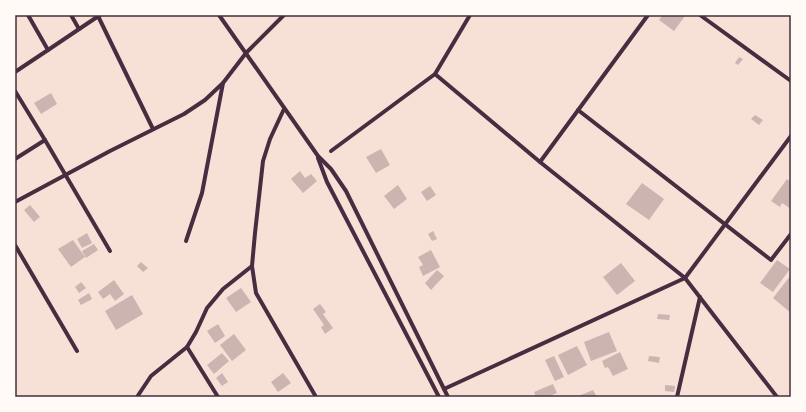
<svg xmlns="http://www.w3.org/2000/svg" width="806" height="412" font-family="'Archivo Narrow',sans-serif">
<style>
.building{fill:#ccb4b1}
.lines{fill:none;stroke-linecap:round;stroke-linejoin:round}
.minor{stroke:#4a2c40;stroke-width:4}
.neatline{fill:none;stroke:#4a2c40;stroke-width:1.5}
</style>
<rect width="100%" height="100%" fill="#f7e1d7"/>
<g class="building">
<path d="M663,15H683L685,16L674,31L659,20Z"/>
<path d="M739,57L743,59L738,65L735,63Z"/>
<path d="M51,93L57,104L41,114L34,103Z"/>
<path d="M755,115L763,120L759,125L751,119Z"/>
<path d="M381,149L390,165L376,173L366,157Z"/>
<path d="M300,171L305,178L311,174L317,181L303,193L291,179Z"/>
<path d="M787,179L791,182V209L782,203L780,207L771,201Z"/>
<path d="M642,183L664,199L649,220L626,204Z"/>
<path d="M398,185L407,199L394,209L384,196Z"/>
<path d="M430,186L436,195L427,201L421,192Z"/>
<path d="M30,205L40,217L34,222L24,210Z"/>
<path d="M433,231L437,239L432,241L428,234Z"/>
<path d="M87,233L92,243L82,248L77,239Z"/>
<path d="M73,240L85,257L71,267L58,249Z"/>
<path d="M94,244L98,250L86,258L82,251Z"/>
<path d="M431,250L440,267L423,276L419,267L423,265L418,257Z"/>
<path d="M777,260L790,269L773,292L760,283Z"/>
<path d="M141,262L148,268L143,272L137,266Z"/>
<path d="M621,263L635,281L617,295L603,277Z"/>
<path d="M437,270L444,276L431,290L425,283Z"/>
<path d="M791,275V313L773,298Z"/>
<path d="M114,280L124,294L115,301L110,294L103,299L98,292Z"/>
<path d="M81,282L86,288L79,293L75,287Z"/>
<path d="M241,288L251,302L236,312L226,298Z"/>
<path d="M89,293L92,299L81,305L78,300Z"/>
<path d="M132,295L143,314L116,330L105,311Z"/>
<path d="M320,304L326,312L323,314L333,328L325,334L321,327L324,325L313,309Z"/>
<path d="M658,314L670,315L669,320L657,319Z"/>
<path d="M218,324L225,336L215,343L207,331Z"/>
<path d="M609,332L617,351L591,361L584,342Z"/>
<path d="M234,334L246,350L232,361L220,345Z"/>
<path d="M577,346L587,365L568,375L558,355Z"/>
<path d="M620,352L628,369L613,376L608,367L605,368L602,361Z"/>
<path d="M222,353L229,361L214,374L207,365Z"/>
<path d="M554,356L564,377L555,381L545,360Z"/>
<path d="M649,356L660,357L659,363L648,361Z"/>
<path d="M222,373L228,382L222,386L216,378Z"/>
<path d="M283,373L291,383L278,392L271,382Z"/>
<path d="M553,384L557,393L547,397H536L534,392Z"/>
<path d="M665,385L675,386L674,392L665,391Z"/>
<path d="M593,390L597,397H576Z"/>
</g>
<g class="lines">
<g class="minor">
<path d="M71,15L79,29"/>
<path d="M219,15L318,156L331,169L346,191L448,397"/>
<path d="M700,15L791,81"/>
<path d="M98,16L153,129"/>
<path d="M48,50L100,15"/>
<path d="M15,72L48,50L28,15"/>
<path d="M435,74L540,162L685,278L777,397"/>
<path d="M15,91L45,140"/>
<path d="M284,109L270,139L263,161L255,233L252,266L256,293L316,397"/>
<path d="M578,110L771,260L791,234"/>
<path d="M331,151L435,74L470,15"/>
<path d="M318,158L327,182L439,397"/>
<path d="M15,159L45,140L110,251"/>
<path d="M540,162L648,15"/>
<path d="M15,202L110,151L184,114L205,100L223,83L246,53L284,15"/>
<path d="M186,241L202,193L223,83"/>
<path d="M15,245L77,351"/>
<path d="M187,347L218,397"/>
<path d="M444,389L685,278L791,136"/>
<path d="M137,397L151,376L187,347L196,332L207,308L223,289L252,266"/>
<path d="M677,397L700,297"/>
</g>
</g>
<rect width="806" height="412" fill="none" stroke="#fffaf5" stroke-width="32"/>
<rect x="16" y="16" width="774" height="380" class="neatline"/>
</svg>
